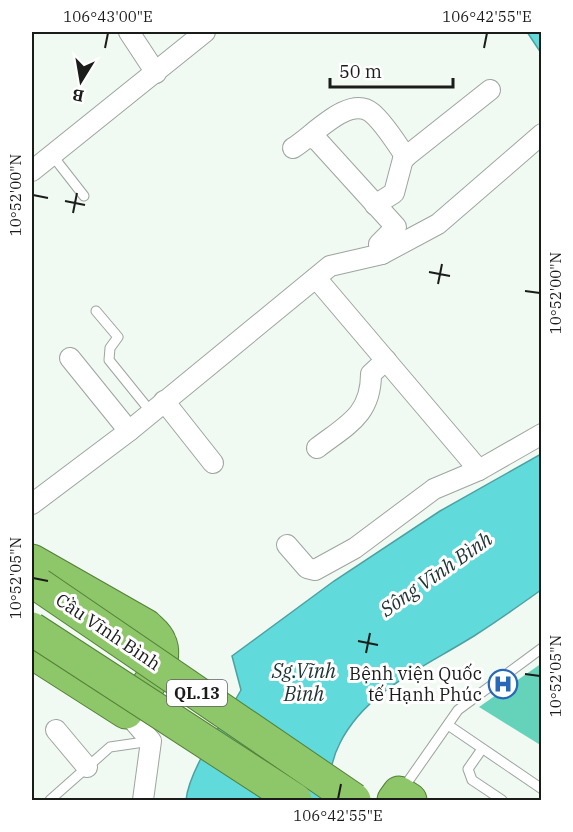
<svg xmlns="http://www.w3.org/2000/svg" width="573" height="832" font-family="'IBM Plex Serif',serif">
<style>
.water{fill:#61dadb;stroke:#4ca1a1;stroke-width:1.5}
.building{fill:#65d3b9}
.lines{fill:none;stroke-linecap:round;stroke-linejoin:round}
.service-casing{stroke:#9ea5a0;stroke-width:11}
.minor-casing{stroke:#9ea5a0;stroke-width:22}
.trunk-casing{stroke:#538136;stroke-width:35}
.service{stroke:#fff;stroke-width:9}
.minor{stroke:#fff;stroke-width:20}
.trunk{stroke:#8ec66a;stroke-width:33}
.trunk-bridge-casing{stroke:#538136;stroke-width:35;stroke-linecap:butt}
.trunk-bridge{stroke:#8ec66a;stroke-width:33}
.ticks{fill:none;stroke:#1a1c1a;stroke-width:2}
.labels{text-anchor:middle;stroke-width:6;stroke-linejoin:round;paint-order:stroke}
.shield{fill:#fff;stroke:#5f605f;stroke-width:1.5}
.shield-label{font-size:16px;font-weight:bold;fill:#1a1c1a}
.street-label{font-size:18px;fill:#1a1c1a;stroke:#fff}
.poi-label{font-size:18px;fill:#1a1c1a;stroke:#fff;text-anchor:end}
.water-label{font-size:20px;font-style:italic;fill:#1e3333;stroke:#fff}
.neatline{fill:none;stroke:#1a1c1a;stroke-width:2}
.ticks-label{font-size:15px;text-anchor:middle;fill:#1a1c1a}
</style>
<rect width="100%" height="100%" fill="#f1f9f3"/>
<g class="water">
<path d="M527,32H541V53Z"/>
<path d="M541,454V590C520,605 499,620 477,634C429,665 367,689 340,743C330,762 329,780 328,800H186C189,769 225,719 241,690L232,656L334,581L440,511Z"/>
</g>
<path class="building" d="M542,663V746L479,707Z"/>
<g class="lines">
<g class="service-casing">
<g id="service">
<path d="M52,155L84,196"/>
<path d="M96,311L118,337L110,348L109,360L151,412"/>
<path d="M448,725L542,789"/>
<path d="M482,749L468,769L472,780L502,800"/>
<path d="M402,790L458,710L542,648"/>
<path d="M50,800L110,747L151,741"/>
</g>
</g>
<g class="minor-casing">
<g id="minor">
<path d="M129,32L156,73"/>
<path d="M311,137L318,141L396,227L379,244L382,254"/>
<path d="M293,148C313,136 349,94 372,113C385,124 396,143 406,157"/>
<path d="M32,171L205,32"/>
<path d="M375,205L394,193L403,159L490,90"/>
<path d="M316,278L479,470"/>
<path d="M70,358L129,431"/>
<path d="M164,401L213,463"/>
<path d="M317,448C347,425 371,415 371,374L386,360"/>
<path d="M32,504L129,431L330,266L382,254L438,224L542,134"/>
<path d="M287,545L307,568L315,570L355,548L434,489L479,470L542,434"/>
<path d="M126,712L151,741L143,800"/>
<path d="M56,730L87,767"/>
</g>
</g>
<g class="trunk-casing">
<g id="trunk">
<path d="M32,561L146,626C151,631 157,635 159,641C171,665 140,695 126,712L32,652"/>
<path d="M394,800L399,793L410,800"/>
</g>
</g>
<use href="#service" class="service"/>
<use href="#minor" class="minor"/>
<use href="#trunk" class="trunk"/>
<g class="trunk-bridge-casing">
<g id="trunk-bridge">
<path d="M39,585L354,800"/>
<path d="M32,629L295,800"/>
</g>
</g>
<use href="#trunk-bridge" class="trunk-bridge"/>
</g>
<path class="ticks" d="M105,48L108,33M484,48L487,33M33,195L48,198M65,201L85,205M73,213L77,193M429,272L450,276M438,284L442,264M525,291L540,293M33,578L48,581M358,641L378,645M366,653L370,633M525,674L540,676M338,799L341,784"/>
<defs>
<g id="hospital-ring" transform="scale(1.5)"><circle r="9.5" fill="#fff" stroke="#2768b9" stroke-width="1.5"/><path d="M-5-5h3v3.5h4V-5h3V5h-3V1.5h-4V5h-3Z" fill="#2768b9"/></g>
</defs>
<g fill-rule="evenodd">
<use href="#hospital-ring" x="503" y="684"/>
</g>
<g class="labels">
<rect class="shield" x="167" y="680" width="60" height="26" rx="4.5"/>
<g class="shield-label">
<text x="197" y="699">QL.13</text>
</g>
<g class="street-label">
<text transform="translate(108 632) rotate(34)" y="6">Cầu Vĩnh Bình</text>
</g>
<g class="poi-label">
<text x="482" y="680">Bệnh viện Quốc<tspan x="482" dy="21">tế Hạnh Phúc</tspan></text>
</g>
<g class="water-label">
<text transform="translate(436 574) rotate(-35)" y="7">Sông Vĩnh Bình</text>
<text x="304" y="678">Sg.Vĩnh<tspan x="304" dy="23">Bình</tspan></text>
</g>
</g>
<rect width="573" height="832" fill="none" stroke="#ffffff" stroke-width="66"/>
<g transform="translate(81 81) rotate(191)" stroke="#ffffff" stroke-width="4.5" paint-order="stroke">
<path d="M0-4.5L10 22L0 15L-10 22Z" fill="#1a1c1a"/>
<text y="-9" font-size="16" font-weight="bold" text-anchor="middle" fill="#1a1c1a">B</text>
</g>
<path d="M330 78v9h123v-9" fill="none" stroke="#1a1c1a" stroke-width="3"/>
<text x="339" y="78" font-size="18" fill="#1a1c1a" stroke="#ffffff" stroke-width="4.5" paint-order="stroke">50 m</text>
<rect x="33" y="33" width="507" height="766" class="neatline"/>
<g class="ticks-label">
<text x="108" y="22">106°43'00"E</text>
<text x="487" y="22">106°42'55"E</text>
<text transform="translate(16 195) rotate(-90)" y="5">10°52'00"N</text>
<text transform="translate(556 293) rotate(-90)" y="5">10°52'00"N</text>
<text transform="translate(16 578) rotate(-90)" y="5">10°52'05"N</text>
<text transform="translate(556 676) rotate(-90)" y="5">10°52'05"N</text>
<text x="338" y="821">106°42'55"E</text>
</g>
</svg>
